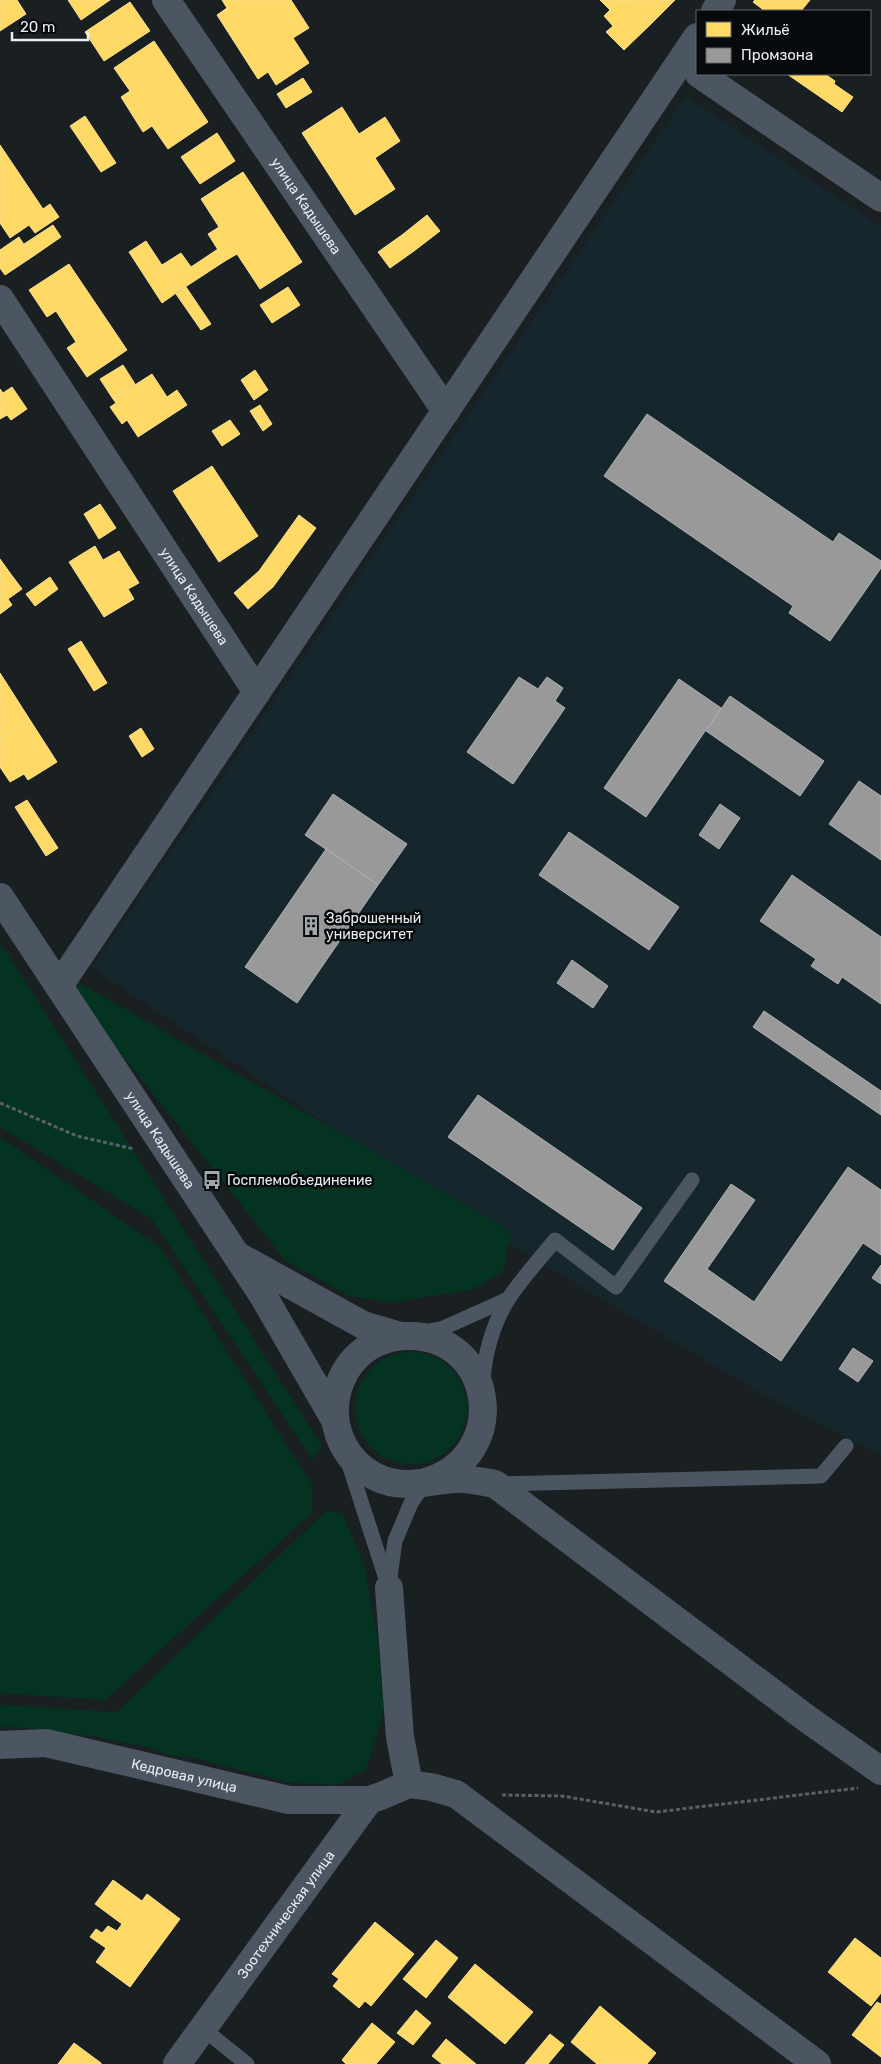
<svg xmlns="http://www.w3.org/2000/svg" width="881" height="2064" font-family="Rubik,sans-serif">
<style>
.built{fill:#16262d}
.green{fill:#043322}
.homes{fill:#ffd966;stroke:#f8e090}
.industry{fill:#999;stroke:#b0b3b4}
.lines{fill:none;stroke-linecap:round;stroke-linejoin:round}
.path{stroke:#596068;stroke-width:3;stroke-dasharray:4 2.5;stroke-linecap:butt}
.service{stroke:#4c5562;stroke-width:15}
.minor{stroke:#4c5562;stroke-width:28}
.tertiary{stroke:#4c5562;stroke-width:28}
.labels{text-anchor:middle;stroke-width:5;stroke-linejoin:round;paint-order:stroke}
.street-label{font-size:14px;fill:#e7eff2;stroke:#060a0c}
.poi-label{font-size:14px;fill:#e7eff2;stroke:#060a0c;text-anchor:start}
</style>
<rect width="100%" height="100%" fill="#1a2022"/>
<path class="built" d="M686,96L881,227V1456L751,1387L491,1233L92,968Z"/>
<g class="green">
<path d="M0,942L322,1446L313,1460L152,1219L0,1127Z"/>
<path d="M69,977L511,1231L503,1272L471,1290L392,1302L349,1296L285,1260L76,997Z"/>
<path d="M0,1137L161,1248L312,1485V1513L105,1700L0,1693Z"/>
<circle cx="411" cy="1408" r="56"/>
<path d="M326,1511L342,1513L364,1564L378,1641L384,1711L366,1770L337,1785L287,1782L195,1758L169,1755L148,1747L97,1737L17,1727H0V1705L117,1712Z"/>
</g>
<g class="homes">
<path d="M0,0H17L26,14L0,31Z"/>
<path d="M68,0H110L81,20Z"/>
<path d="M222,0H291L309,28L293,38L309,63L276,85L268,72L258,79L217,15L227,8Z"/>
<path d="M600,0H620L610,10Z"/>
<path d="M620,0H627L651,24L624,50L606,32L613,26L604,16Z"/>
<path d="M627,0H675L651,24Z"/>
<path d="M755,0H810L801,11H765L753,2Z"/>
<path d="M130,2L150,31L104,61L85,32Z"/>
<path d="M154,41L208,122L168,149L152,126L143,132L121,97L130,91L114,68Z"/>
<path d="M787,74H825L835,81L834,84L853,97L842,112Z"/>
<path d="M303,78L312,92L286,108L277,94Z"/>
<path d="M342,107L359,134L385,117L400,141L375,158L395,189L355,215L302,133Z"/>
<path d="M85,116L116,163L101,172L70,126Z"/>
<path d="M217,133L235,161L200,184L181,157Z"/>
<path d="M0,145L43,209L50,204L59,217L35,233L29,225L10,238L0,223Z"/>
<path d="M243,172L302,262L260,289L237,254L225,261L208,234L219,227L201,199Z"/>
<path d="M427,215L440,231L414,251L402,235Z"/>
<path d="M53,225L61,237L32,257L24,244Z"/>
<path d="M402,235L414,251L390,268L378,252Z"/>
<path d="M19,237L32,257L5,275L0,268V250Z"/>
<path d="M146,241L179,291L162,303L129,252Z"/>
<path d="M218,249L225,261L179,291L162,265L181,253L191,267Z"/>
<path d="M69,264L127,350L87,377L67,348L76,342L56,311L47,317L29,290Z"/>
<path d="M186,287L211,324L201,330L176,294Z"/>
<path d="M288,287L300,305L272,323L260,305Z"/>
<path d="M123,365L135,384L113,399L100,379Z"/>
<path d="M255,370L268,390L254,400L241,380Z"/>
<path d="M152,374L167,397L177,390L187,405L138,437L127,420L122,424L110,407L116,403L113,399Z"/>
<path d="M12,387L27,409L11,420L7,415L0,419V389L3,393Z"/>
<path d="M260,405L272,424L263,431L250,411Z"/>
<path d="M230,420L240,434L222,446L212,431Z"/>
<path d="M212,466L258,536L219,562L173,491Z"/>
<path d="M100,504L116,528L99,539L84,514Z"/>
<path d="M299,515L316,528L273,587L259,571Z"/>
<path d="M95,546L103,560L119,551L139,583L128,589L134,599L104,617L69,562Z"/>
<path d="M0,559L10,573L0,581Z"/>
<path d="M259,571L273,587L248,609L234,593Z"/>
<path d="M10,573L22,589L8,599L12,605L0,614V581Z"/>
<path d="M50,577L58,589L35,606L26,594Z"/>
<path d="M81,641L107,683L94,691L68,649Z"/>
<path d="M0,673L30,720L0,739Z"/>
<path d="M30,720L57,762L28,780L24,774L10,782L0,767V739Z"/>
<path d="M141,728L154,749L142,757L129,736Z"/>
<path d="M27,800L58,848L46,856L15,807Z"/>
<path d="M113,1880L142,1901L147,1894L180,1919L130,1987L96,1962L106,1948L90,1937L96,1929L102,1933L108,1926L117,1931L122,1924L95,1904Z"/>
<path d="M375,1922L414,1954L371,2006L365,2001L359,2008L333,1986L339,1979L332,1974Z"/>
<path d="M855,1938L881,1958V1993L871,2006L828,1972Z"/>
<path d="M436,1940L458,1958L426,1998L403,1979Z"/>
<path d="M475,1964L533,2012L505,2044L448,1997Z"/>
<path d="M877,2002L881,2004V2057L852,2035Z"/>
<path d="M600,2006L656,2053L647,2064H597L571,2042Z"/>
<path d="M416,2010L431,2023L413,2045L397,2033Z"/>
<path d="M372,2023L395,2042L376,2064H346L342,2060Z"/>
<path d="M550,2034L564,2045L548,2064H525Z"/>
<path d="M446,2039L476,2064H442L432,2056Z"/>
<path d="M74,2043L101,2063V2064H58Z"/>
</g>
<g class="industry">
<path d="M647,414L833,542L839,533L881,561V568L830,641L789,613L793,606L604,476Z"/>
<path d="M519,677L538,689L547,677L563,688L555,701L565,708L513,784L467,752Z"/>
<path d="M679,679L721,708L646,817L604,788Z"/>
<path d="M730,696L824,761L800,796L706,731Z"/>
<path d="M859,781L881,796V860L829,824Z"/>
<path d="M333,794L407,844L378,885L305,835Z"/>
<path d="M720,804L740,818L719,849L699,835Z"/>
<path d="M569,832L679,907L649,950L539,875Z"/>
<path d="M326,849L378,885L297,1003L245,967Z"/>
<path d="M792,875L881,937V1004L842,977L838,984L811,966L816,959L760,921Z"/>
<path d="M572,960L608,986L593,1008L557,983Z"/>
<path d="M764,1011L881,1091V1115L753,1027Z"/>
<path d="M478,1095L642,1208L613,1250L448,1137Z"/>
<path d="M848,1167L881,1190V1255L863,1243L781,1361L664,1281L731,1184L755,1200L707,1269L754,1302Z"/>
<path d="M881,1265V1284L872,1278Z"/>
<path d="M853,1348L873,1361L858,1382L839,1369Z"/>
</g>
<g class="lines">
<g class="path">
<path d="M0,1103L77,1136L134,1149"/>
<path d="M502,1795L562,1796L656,1812L858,1788"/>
</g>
<g class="service">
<path d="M424,1332L441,1329L508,1299"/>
<path d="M483,1383C484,1355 493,1323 509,1298C522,1278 540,1259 555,1240L616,1287L692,1180"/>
<path d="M347,1458L389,1588"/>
<path d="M497,1484L821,1476L846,1446"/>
<path d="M389,1584L395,1541L411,1503L426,1482"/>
<path d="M202,2028L247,2064"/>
</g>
<g class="minor">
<path id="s1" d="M166,0L446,411"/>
<path d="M715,11L722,0"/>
<path d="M699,74L881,198"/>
<path id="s2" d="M0,299L257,692"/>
<path d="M59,986L697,37"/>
<path d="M389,1588L400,1737L409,1784L431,1787L456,1794L817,2064"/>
<path id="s3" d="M0,1745L46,1743L289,1800H369"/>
<path id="s4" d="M177,2064L369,1800L381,1796L409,1784"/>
</g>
<g class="tertiary">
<path id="s5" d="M0,897L262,1294L335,1420"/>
<path d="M238,1256L363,1325L400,1336"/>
<path d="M426,1482C514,1455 494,1333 406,1336C329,1339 308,1442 376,1477C402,1490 427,1481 454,1479C468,1478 482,1482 495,1484L806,1718L881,1771"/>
</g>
</g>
<defs>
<g id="building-bare" transform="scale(1.5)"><path d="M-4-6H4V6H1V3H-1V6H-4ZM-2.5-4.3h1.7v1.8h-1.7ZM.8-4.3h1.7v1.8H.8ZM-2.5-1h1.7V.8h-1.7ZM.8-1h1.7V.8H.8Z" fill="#9fa7a9" stroke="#060a0c" stroke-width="2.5" paint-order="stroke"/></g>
<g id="bus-bare" transform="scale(1.5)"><path d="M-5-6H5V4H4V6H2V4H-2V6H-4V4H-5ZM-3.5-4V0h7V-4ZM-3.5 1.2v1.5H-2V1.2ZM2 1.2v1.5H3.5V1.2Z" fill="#9fa7a9" stroke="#060a0c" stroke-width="2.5" paint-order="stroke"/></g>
</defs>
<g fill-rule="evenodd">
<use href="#building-bare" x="311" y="926"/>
<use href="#bus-bare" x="212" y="1180"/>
</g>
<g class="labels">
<g class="street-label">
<text dy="5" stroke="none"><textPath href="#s1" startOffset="249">улица Кадышева</textPath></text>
<text dy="5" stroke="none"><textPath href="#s2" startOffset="355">улица Кадышева</textPath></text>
<text dy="5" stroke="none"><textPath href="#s5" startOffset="291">улица Кадышева</textPath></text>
<text dy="5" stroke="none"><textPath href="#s3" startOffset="188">Кедровая улица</textPath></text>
<text dy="5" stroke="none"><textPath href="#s4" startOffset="185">Зоотехническая улица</textPath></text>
</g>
<g class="poi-label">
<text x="326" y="923">Заброшенный<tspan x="326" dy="16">университет</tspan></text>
<text x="227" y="1185">Госплемобъединение</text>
</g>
</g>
<rect x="696" y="10" width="175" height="65" fill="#060a0c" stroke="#606668"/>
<rect x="706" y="22" width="25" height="15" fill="#ffd966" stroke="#606668"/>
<text x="741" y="35" font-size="15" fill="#e7eff2">Жильё</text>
<rect x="706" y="48" width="25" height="15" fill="#999999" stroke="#606668"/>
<text x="741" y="60" font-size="15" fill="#e7eff2">Промзона</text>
<path d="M12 32v8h76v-8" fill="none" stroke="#e7eff2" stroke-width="2.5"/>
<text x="20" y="32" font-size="15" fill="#e7eff2" stroke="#060a0c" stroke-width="4" paint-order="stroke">20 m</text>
</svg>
